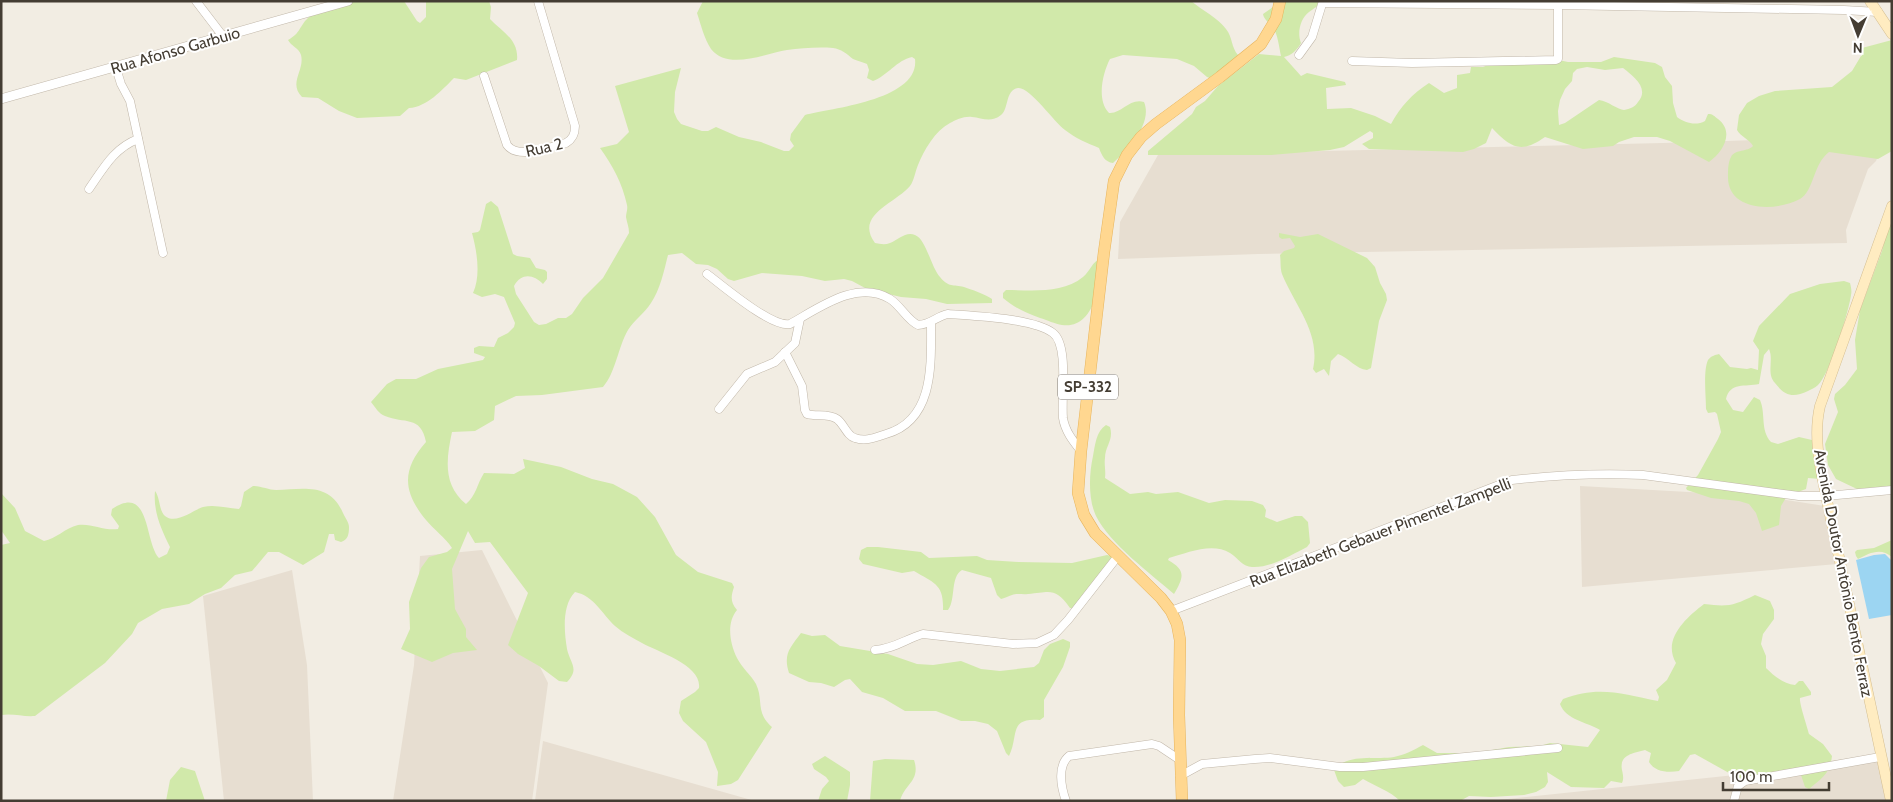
<svg xmlns="http://www.w3.org/2000/svg" width="1893" height="802" font-family="Cabin,sans-serif">
<style>
.residential{fill:#e7ded1}
.green{fill:#d1e9aa;fill-rule:evenodd}
.water{fill:#9cd5f2}
.lines{fill:none;stroke-linecap:round;stroke-linejoin:round}
.minor-casing{stroke:#c1b7a9;stroke-width:9}
.tertiary-casing{stroke:#c1b7a9;stroke-width:10}
.secondary-casing{stroke:#d4be91;stroke-width:11}
.primary-casing{stroke:#e7b45c;stroke-width:12}
.minor{stroke:#fff;stroke-width:8}
.tertiary{stroke:#fff;stroke-width:9}
.secondary{stroke:#ffecc1;stroke-width:10}
.primary{stroke:#ffd790;stroke-width:11}
.labels{text-anchor:middle;stroke-width:4;stroke-linejoin:round;paint-order:stroke}
.shield{fill:#fff;stroke:#7c7770;stroke-width:1}
.shield-label{font-size:15px;font-weight:bold;fill:#443d33}
.street-label{font-size:16px;fill:#443d33;stroke:#fff}
</style>
<rect width="100%" height="100%" fill="#f2ede3"/>
<g class="residential">
<path d="M1886,136L1876,161L1868,169L1846,230L1847,243L1258,254L1118,259L1120,222L1158,155L1663,143Z"/>
<path d="M1580,486L1761,496L1825,506L1837,564L1582,587Z"/>
<path d="M482,550L548,683L532,801H393L414,665L420,556Z"/>
<path d="M292,570L307,665L313,801H224L203,596Z"/>
<path d="M543,741L755,801H535Z"/>
<path d="M1878,754L1888,801H1489L1735,775Z"/>
</g>
<g class="green">
<path d="M354,1H404L417,21L420,23L426,17V1H489L491,7L490,19C502,32 519,39 517,60L466,80L454,78C442,90 427,107 409,108L400,116L357,118L339,111L318,98L302,97C288,83 305,70 301,55C299,48 291,46 288,40C301,33 299,26 309,17C320,8 340,5 354,1Z"/>
<path d="M703,1H1191C1202,10 1218,18 1226,29C1233,38 1231,47 1238,55L1212,79L1207,77L1194,66L1177,59L1123,55L1110,59C1103,72 1096,100 1109,113C1122,114 1129,98 1144,102C1153,123 1128,150 1113,163C1105,162 1102,156 1099,148C1087,143 1075,138 1065,130C1054,122 1029,86 1018,88C1005,90 1009,109 1001,115C991,123 982,118 972,117C964,116 956,120 950,123C935,131 924,150 918,165C915,172 914,181 910,186C896,203 854,215 875,243C880,244 885,245 890,243C898,240 906,231 915,235C926,239 931,267 940,277C949,288 953,284 964,287C970,289 987,295 992,299V303L947,304L926,299L901,297L867,289L852,281L844,279L825,281L802,276L762,273L734,281L728,279L717,269L708,265L696,264L682,253L668,255C664,271 660,290 651,303C645,313 634,320 628,330C618,347 616,372 603,387L542,395L516,396L495,406L494,420L475,431L452,432C446,460 443,485 466,504C476,496 477,484 484,473L514,474L525,468L523,459L561,467L592,479L613,484L637,497L655,517L676,555L698,572L732,583L734,587C731,596 730,602 737,610C726,623 730,644 737,658C742,668 751,675 756,684C764,701 755,712 772,727L738,780L731,784L717,786L718,772L706,742L683,721L679,713L681,701L695,692L699,688C702,665 658,652 642,643C633,638 623,633 615,626C602,614 594,596 575,592C562,605 564,631 567,649C570,663 580,669 567,682L559,681L539,666L518,654L508,645L528,593L490,542L475,543L468,531L452,569L455,609L466,629V637L477,650L453,653L432,662L401,649L410,629L409,602L421,568L429,557L447,552L452,548C445,537 434,530 426,520C402,491 402,469 426,442C421,415 404,424 385,416C379,414 375,407 371,402L387,384L396,379H416L438,369L483,360L485,357L474,353V348L479,346L494,347L498,338L508,333L514,327L515,323L504,297L495,294L482,297L473,293C481,275 477,252 472,233L478,232L480,230L486,204L491,201L498,207L513,254L517,256L530,258L536,268L545,270L547,272V279L543,284C534,275 522,272 514,286L516,294L534,322L539,325L546,324L558,318H566L572,314L583,298L603,278L629,233C629,227 627,223 626,217C626,213 628,209 627,205C622,183 613,166 600,148L617,144L629,132L615,86L681,68L675,92L674,112L677,119L681,124L702,131H708L716,127L739,137L761,142L784,151H789L794,146L790,140L791,134L805,115C832,108 920,100 915,59L912,57C897,60 887,76 873,81L867,78L869,70L867,64C863,62 857,61 853,59C847,54 841,49 833,48C819,47 801,48 787,50C766,53 728,71 711,49C704,38 701,25 697,13Z"/>
<path d="M1274,1H1321C1318,7 1314,8 1309,12C1300,19 1297,33 1301,43C1298,49 1291,56 1284,57L1301,76L1307,73L1345,82L1346,85L1326,88L1327,109L1351,108L1375,116L1391,124C1401,106 1412,94 1429,83L1444,93L1457,88V75L1470,73L1471,67H1483L1509,57L1549,58L1568,62H1601L1614,57L1655,63L1662,67L1665,77L1672,86L1673,103L1677,117C1685,123 1696,126 1705,121L1708,114C1713,114 1714,116 1718,119C1735,132 1723,152 1709,162L1670,141L1657,137H1634L1619,142L1613,146L1583,149L1545,137C1521,154 1511,148 1492,128L1486,143L1474,149L1463,152L1369,149L1362,144L1373,138V133L1370,131L1344,147L1330,150L1271,155H1148V151L1192,114L1196,107L1205,101L1218,86L1259,54L1281,56C1279,47 1278,35 1273,27C1269,22 1264,20 1263,14L1273,7ZM1587,67L1605,70L1623,68C1633,76 1650,88 1638,102C1635,107 1630,109 1624,110C1618,110 1608,101 1599,100L1565,123L1559,125L1558,111L1560,100L1565,89L1572,81L1573,73L1577,69Z"/>
<path d="M1892,40V151L1878,159L1829,152C1813,164 1814,191 1800,199C1776,212 1727,212 1728,176C1728,171 1728,162 1731,157C1735,149 1748,152 1753,146C1749,139 1741,137 1737,130L1739,115L1747,103L1759,96L1775,91L1832,87L1852,71L1861,56L1862,48Z"/>
<path d="M1892,211V486L1857,489L1836,479L1828,465L1825,444L1838,412L1834,399L1835,394L1845,385L1857,369L1855,340L1860,310L1882,251Z"/>
<path d="M1279,233L1300,237L1318,234L1367,258L1375,267L1380,283L1386,294L1387,300L1379,321L1371,368L1367,370C1356,369 1349,358 1338,354L1331,361L1329,376L1324,369L1316,373L1313,369C1321,333 1295,306 1282,274C1280,268 1281,261 1280,255L1284,251L1294,248L1295,246L1290,238L1282,239L1279,237Z"/>
<path d="M1102,257C1102,280 1095,330 1062,325C1055,324 1047,320 1040,318C1026,313 1015,308 1003,298V293L1006,290C1032,290 1062,294 1083,277C1091,270 1091,263 1102,257Z"/>
<path d="M1844,281L1850,283C1851,287 1852,291 1851,295C1849,311 1829,376 1818,385C1815,388 1811,389 1808,391C1793,398 1785,396 1775,383C1766,373 1774,360 1769,349L1764,355L1759,384C1745,387 1730,382 1726,399L1733,410L1743,412L1754,397L1760,400C1766,414 1760,430 1771,442L1778,444L1799,437L1812,440L1817,449L1820,479L1808,478L1806,489L1787,496L1781,506L1779,525L1762,531L1756,513L1749,504L1739,501L1711,498L1687,490L1686,488L1698,475L1718,439L1721,432L1717,414L1715,412L1708,413L1706,409C1706,396 1703,371 1708,360C1711,356 1715,355 1719,354L1730,367L1747,369L1751,368L1758,370L1759,350L1753,341L1759,326L1790,294L1820,284Z"/>
<path d="M1106,425L1110,427C1114,440 1105,446 1105,458C1104,465 1106,470 1105,478L1130,494L1148,492L1156,494L1178,492L1209,503L1225,500L1252,501L1263,505L1266,510L1265,517L1277,522L1295,516H1302L1308,522L1310,543L1307,547C1291,555 1271,568 1252,567C1243,567 1238,558 1230,553C1212,542 1187,553 1169,558L1168,560C1186,570 1184,577 1174,594C1150,573 1110,544 1096,516C1088,499 1089,474 1093,456C1095,446 1096,431 1106,425Z"/>
<path d="M253,486C261,486 269,490 276,490C303,489 330,482 343,513C345,518 349,522 349,527C349,534 348,540 341,542L335,540L334,534H329L324,552L303,565L279,552H268L252,571L235,575L221,588L205,594L189,604L162,609L138,623L132,634L105,663L35,716C23,717 13,713 1,715V545L10,543L1,530V493L15,508L25,531L44,541C56,539 65,528 78,525C91,523 104,531 118,529L119,526L111,515L112,509C151,483 144,542 159,558L167,554L170,547C161,529 153,511 155,491C160,497 159,511 165,516C176,525 193,510 203,507C214,504 227,508 239,509L241,506L244,492Z"/>
<path d="M1892,540V557C1881,547 1869,553 1858,559L1856,556L1855,552L1857,550L1874,548Z"/>
<path d="M867,547H878L921,552L929,558L977,556L987,560L1018,562L1072,563L1107,555L1111,556L1112,559L1076,608H1070C1055,587 1051,592 1028,594C1023,595 1017,593 1012,595C1008,596 1006,598 1001,599L997,595L991,578L962,570C950,577 956,599 948,610H943C944,584 934,583 914,571L902,573L863,564L859,559L861,550Z"/>
<path d="M1755,595L1770,601L1774,610V619L1763,634L1761,644L1766,656V668C1774,676 1784,684 1795,685L1799,681H1803L1811,692V695L1800,698C1799,703 1807,726 1809,734L1823,744L1832,756C1830,774 1822,778 1809,789L1805,787L1801,775L1738,778L1695,754L1690,755L1679,771C1668,773 1655,772 1649,762L1651,753L1645,750C1633,753 1619,755 1622,770C1623,775 1624,778 1622,783L1611,781L1604,788L1571,787L1547,772L1548,782L1545,787L1536,792L1524,795L1491,797L1469,796L1460,801H1400C1390,791 1375,786 1363,779L1355,785L1344,787L1338,781L1334,770C1347,753 1375,760 1394,757C1404,755 1414,750 1423,745L1437,753H1475L1509,747L1540,746L1550,743L1588,747L1600,730C1587,722 1566,720 1560,704L1563,699C1598,685 1623,694 1658,701L1659,697L1656,690L1667,680L1676,663C1662,639 1686,618 1704,604C1728,607 1733,606 1755,595Z"/>
<path d="M801,633L812,636L825,635L840,646L888,654L917,664L933,665L961,661L981,669L1000,671L1034,667L1039,663L1044,650L1050,644L1063,639L1070,642V647L1063,667L1044,700V717L1040,720C1008,717 1019,736 1009,756L1006,753L997,731L988,724L975,721H961L936,711H905L883,698L862,692L850,679L845,680L834,687L821,683L809,682L789,673C783,654 790,648 801,633Z"/>
<path d="M825,756L850,772V785L847,801H818L822,789L829,781L826,777L814,769L812,764Z"/>
<path d="M885,759L914,760C921,781 904,784 900,801H870L873,761Z"/>
<path d="M181,767L195,771L205,801H166L170,780Z"/>
</g>
<path class="water" d="M1885,554L1892,561V615L1869,619L1856,560L1874,555Z"/>
<g class="lines">
<g class="minor-casing">
<g id="minor">
<path d="M196,1L222,35"/>
<path d="M1323,3L1558,5L1844,10L1878,12"/>
<path d="M1299,55L1312,37L1323,1"/>
<path d="M1352,61L1412,63L1556,60L1558,59V1"/>
<path d="M116,68L121,84L130,101L163,253"/>
<path d="M484,76L507,145C518,160 550,147 566,143C573,139 575,134 575,126L538,1"/>
<path d="M89,189C103,169 114,148 138,139"/>
<path d="M707,274C723,286 772,328 790,324C819,308 857,279 890,299C901,306 907,320 918,325C930,325 937,316 948,314C973,316 1033,318 1053,333C1069,345 1061,398 1063,418C1065,431 1073,441 1081,451"/>
<path d="M785,352L802,386L805,410L807,414C816,417 828,413 837,419C844,424 847,436 855,438C866,442 876,437 886,434C935,420 931,363 931,322"/>
<path d="M719,409L747,374L775,362L795,343L800,319"/>
<path d="M1171,611L1512,480C1556,475 1599,473 1643,475L1799,496H1826L1892,490"/>
<path d="M875,650C893,649 906,639 923,634L1013,644L1037,643L1054,635L1068,620L1118,556"/>
<path d="M1180,776L1202,764L1255,759L1270,758L1340,767H1363L1558,748"/>
<path d="M1066,801C1061,787 1057,766 1069,756L1152,744L1159,746L1180,760"/>
<path d="M1734,801L1738,786L1745,781L1880,757"/>
</g>
</g>
<g class="tertiary-casing">
<path id="tertiary" d="M1,99L348,1"/>
</g>
<g class="secondary-casing">
<g id="secondary">
<path d="M1870,1L1892,34"/>
<path d="M1891,801L1826,496C1820,466 1813,436 1820,406L1892,206"/>
</g>
</g>
<g class="primary-casing">
<path id="primary" d="M1182,801L1179,715L1180,640L1177,624L1171,611L1161,598L1095,533L1084,515L1078,493L1081,451L1104,252L1114,181L1127,155L1141,137L1156,124L1220,77L1261,44L1276,19L1280,1"/>
</g>
<use href="#minor" class="minor"/>
<use href="#tertiary" class="tertiary"/>
<use href="#secondary" class="secondary"/>
<use href="#primary" class="primary"/>
</g>
<g class="labels">
<rect class="shield" x="1058" y="374.5" width="60" height="25" rx="4"/>
<g class="shield-label">
<text x="1088" y="392">SP-332</text>
</g>
<g class="street-label">
<text transform="translate(175 50) rotate(-16)" y="6">Rua Afonso Garbuio</text>
<text transform="translate(544 147) rotate(-13)" y="6">Rua 2</text>
<text transform="translate(1380 532) rotate(-21)" y="6">Rua Elizabeth Gebauer Pimentel Zampelli</text>
<text transform="translate(1844 573) rotate(79)" y="6">Avenida Doutor Antônio Bento Ferraz</text>
</g>
</g>
<rect width="1893" height="802" fill="none" stroke="#443d33" stroke-width="5"/>
<g transform="translate(1858 35) rotate(181)" stroke="#ffffff" stroke-width="4" paint-order="stroke">
<path d="M0-4L9 19L0 12L-9 19Z" fill="#443d33"/>
<text y="-8" font-size="14" font-weight="bold" text-anchor="middle" fill="#443d33">N</text>
</g>
<path d="M1723 782v8h106v-8" fill="none" stroke="#443d33" stroke-width="2.5"/>
<text x="1730" y="782" font-size="15" fill="#443d33" stroke="#ffffff" stroke-width="4" paint-order="stroke">100 m</text>
</svg>
